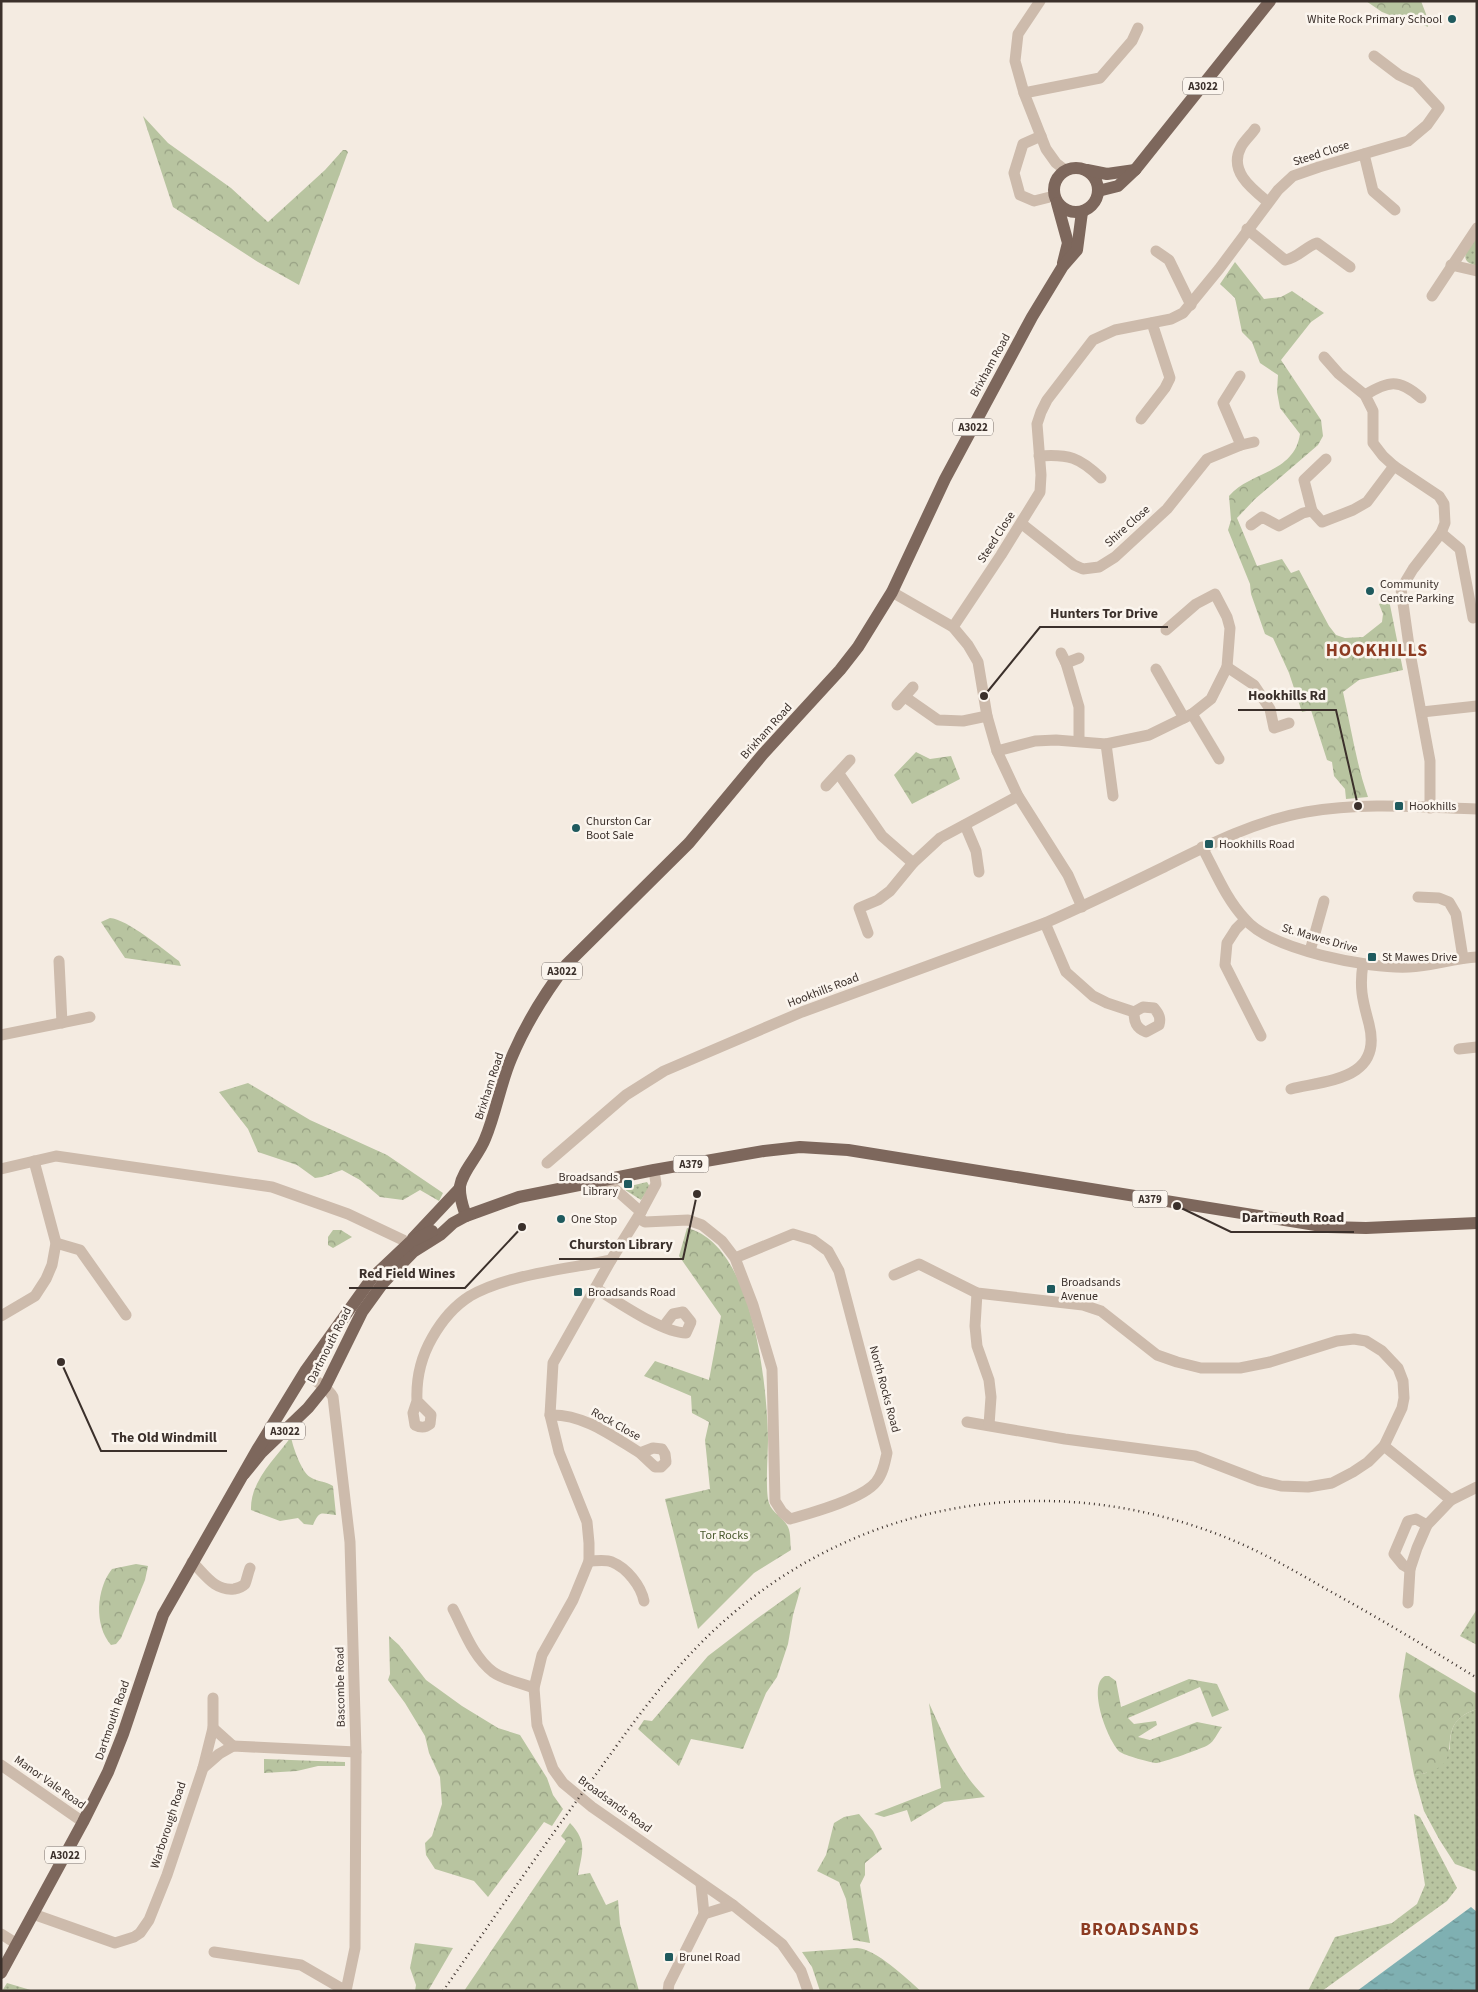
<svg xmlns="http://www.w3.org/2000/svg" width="1478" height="1992" font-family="'Source Sans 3',sans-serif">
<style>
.grass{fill:url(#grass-dots)}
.forest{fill:url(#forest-crowns)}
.water{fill:url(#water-ripples)}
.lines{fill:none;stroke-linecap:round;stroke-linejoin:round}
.minor{stroke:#cdbbac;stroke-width:11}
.major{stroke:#7d675c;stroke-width:12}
.rail{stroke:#3b302b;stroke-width:2.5;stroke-dasharray:1 4;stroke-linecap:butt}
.poi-dot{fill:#1f5a5e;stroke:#fbf5ee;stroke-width:2}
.labels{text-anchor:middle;stroke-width:5;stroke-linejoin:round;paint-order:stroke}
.shield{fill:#fbf5ee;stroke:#756b66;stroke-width:1}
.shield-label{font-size:11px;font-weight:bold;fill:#3b302b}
.poi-label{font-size:12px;fill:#3b302b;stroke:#fbf5ee;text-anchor:start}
.street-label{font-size:12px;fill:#3b302b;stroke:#fbf5ee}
.park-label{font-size:12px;fill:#4a5a2e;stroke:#fbf5ee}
.district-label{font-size:18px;font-weight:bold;letter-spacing:1px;fill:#8c3b22;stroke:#fbf5ee}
.leader{fill:none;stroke:#3b302b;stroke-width:2}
.callout-dot{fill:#3b302b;stroke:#fbf5ee;stroke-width:2}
.callout-label{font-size:14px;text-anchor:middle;font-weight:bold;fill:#3b302b;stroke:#fbf5ee;stroke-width:5;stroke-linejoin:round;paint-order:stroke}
</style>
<defs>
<pattern id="grass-dots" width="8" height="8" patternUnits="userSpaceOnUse" patternTransform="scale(1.25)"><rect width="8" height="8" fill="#b8c4a0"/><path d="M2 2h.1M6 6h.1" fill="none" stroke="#97a083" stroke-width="1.8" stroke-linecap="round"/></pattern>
<pattern id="forest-crowns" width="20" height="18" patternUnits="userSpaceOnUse" patternTransform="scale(1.25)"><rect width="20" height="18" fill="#b8c4a0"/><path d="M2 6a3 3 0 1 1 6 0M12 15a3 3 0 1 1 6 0" fill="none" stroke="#97a083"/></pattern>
<pattern id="water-ripples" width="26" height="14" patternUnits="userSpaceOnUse" patternTransform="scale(1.25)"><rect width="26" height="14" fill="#7fb0b2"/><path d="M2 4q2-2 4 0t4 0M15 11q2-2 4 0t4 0" fill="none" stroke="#699091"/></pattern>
</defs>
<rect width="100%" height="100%" fill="#f4ebe1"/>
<g class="grass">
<path d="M1477,237V266C1456,260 1468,250 1477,237Z"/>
<path d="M647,1182L650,1187L641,1200L622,1188Z"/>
<path d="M1477,1609V1645L1460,1636Z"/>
<path d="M1477,1709V1872L1455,1864L1439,1839L1424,1811L1414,1775L1426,1773L1450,1749C1450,1727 1454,1717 1477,1709Z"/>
<path d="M1414,1814L1420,1817L1457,1888L1447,1901L1322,1991H1308L1335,1937L1392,1923L1417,1904L1425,1885Z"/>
<path d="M7,1983L34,1991H2Z"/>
</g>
<g class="forest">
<path d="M1366,1H1421L1426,14L1428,27L1403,16L1395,17L1382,12Z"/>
<path d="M143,116L168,143L231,188L268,222L325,170L343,150H346L348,152L299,285L258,262L173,207Z"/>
<path d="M1235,262L1264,299L1281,297L1292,291L1324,313L1311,322L1281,360L1321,420L1323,436L1318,445L1255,499L1237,518L1257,566L1282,559L1291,573L1299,570L1329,626L1336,635L1345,638L1363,637L1382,622L1383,614L1379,604L1389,600L1403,670L1359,680L1343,692C1351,727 1356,763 1368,797L1346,799L1345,789L1334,776L1332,762L1327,760L1311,710L1302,712L1289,673L1273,638L1265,634L1251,594L1250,584L1228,530L1231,520L1229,496C1250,471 1294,474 1300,434L1280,408L1277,392L1278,375L1260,363L1252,342L1242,332L1235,298L1220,284Z"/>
<path d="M916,752L930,759L951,756L960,779L912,804L894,775Z"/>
<path d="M110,918C127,919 164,950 179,961L181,966L125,958L101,922Z"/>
<path d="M248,1083L310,1120L387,1155L443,1193L439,1201L420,1190L403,1200L380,1197L360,1180L342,1170L322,1177L315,1178L297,1165L258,1152L248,1129L219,1092Z"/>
<path d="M687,1228C753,1244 767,1383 768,1439C768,1454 765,1492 769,1503C772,1513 784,1518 788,1527C791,1533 790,1543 791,1550L754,1573L698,1629L665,1499L710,1489L705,1440L709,1422L692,1413L691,1396L644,1376L655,1361L709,1380L721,1316L679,1256Z"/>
<path d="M333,1230H341L352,1237L333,1248L328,1245V1237Z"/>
<path d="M291,1437C293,1447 301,1471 310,1477C317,1482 326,1481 333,1486L336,1515C321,1514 320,1509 313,1525L304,1524L298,1518L280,1521L251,1510C250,1481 275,1459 291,1437Z"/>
<path d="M136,1564L148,1566L145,1580L121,1638L116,1644L111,1645C94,1626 96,1589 112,1569Z"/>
<path d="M801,1587L793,1615L788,1644L777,1677L766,1693L743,1749L691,1739L679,1766L638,1729L644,1720L652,1721L708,1656L755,1620Z"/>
<path d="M389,1636L399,1645L426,1680L462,1706L498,1728L520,1735L547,1778L553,1795L563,1809L552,1826L544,1822L488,1897L474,1881L435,1869L426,1855L425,1843L432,1836L442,1804L440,1777L429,1753L425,1736L405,1703L388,1680L390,1674Z"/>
<path d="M1406,1652L1477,1694V1709C1424,1727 1478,1767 1414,1775L1399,1696Z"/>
<path d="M1105,1676H1109L1116,1681L1121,1707L1189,1679L1217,1684L1229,1710L1212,1717L1200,1687L1128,1718L1134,1724L1156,1721L1157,1725L1138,1737L1150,1740L1197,1722L1222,1727C1218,1732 1214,1742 1208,1745C1204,1748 1161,1763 1157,1763C1151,1763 1124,1755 1120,1752C1107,1740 1087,1685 1105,1676Z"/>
<path d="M929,1703C944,1736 958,1771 985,1797L944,1802L911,1822L907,1810L884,1817L874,1814L941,1788Z"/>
<path d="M264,1759L345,1762V1766H318L297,1771L264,1773Z"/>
<path d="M859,1814L873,1831L882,1849L865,1863V1875L860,1885L870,1943L853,1940L846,1899L839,1882L817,1871L826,1855L834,1823L844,1817Z"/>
<path d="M570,1823C588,1842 582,1852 578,1875L590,1873L606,1905L618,1900L620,1924L639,1991H464L566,1841L561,1836Z"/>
<path d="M415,1943L453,1948L428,1991H415L416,1985L410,1968Z"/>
<path d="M857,1948C876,1949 906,1978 921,1991H820L812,1967L802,1952Z"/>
</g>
<path class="water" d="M1471,1907L1477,1912V1991H1357Z"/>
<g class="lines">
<g class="minor">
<path d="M1040,1L1018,34L1015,61L1024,93L1046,149L1056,163L1065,170"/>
<path d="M1024,93L1100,78L1132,41L1138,28"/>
<path d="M1255,129C1251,135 1244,141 1241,147C1228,171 1252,189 1268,202"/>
<path d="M1041,136L1023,144L1014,173L1020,195L1034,201L1054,196"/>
<path d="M1364,154L1373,191L1395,210"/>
<path d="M1247,229L1285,260C1298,258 1305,247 1317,243L1350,267"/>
<path d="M1156,251L1169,260L1191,305"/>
<path d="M1451,265L1477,271"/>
<path d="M1432,296L1477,228"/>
<path d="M1324,357L1339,374L1365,395L1373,411V443L1383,456L1394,466L1439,496L1444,504L1445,523L1441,533L1413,569L1401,589L1410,653L1430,761V808"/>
<path d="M1365,395C1388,381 1399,378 1421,398"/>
<path d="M1141,419L1165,388L1170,378L1152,323"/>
<path d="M1241,445L1254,442"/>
<path d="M1039,456C1069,454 1079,457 1101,478"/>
<path d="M1312,511L1304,480L1326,459"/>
<path d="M1022,524L1074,565L1083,569L1099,567L1115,557L1167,509L1207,459L1241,445L1223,403L1240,376"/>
<path d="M1251,525L1262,517L1279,526L1303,513L1312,511L1322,522L1353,510L1367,502L1394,466"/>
<path d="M1441,533L1460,549L1473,618"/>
<path d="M892,592L953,627L968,645L978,662L987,716L997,751L1018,796L1068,875L1082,907"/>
<path d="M953,627L1001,555L1040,492L1041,475L1037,424L1041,412L1047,400L1093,340L1115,330L1171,319L1183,313L1219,269L1278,190L1293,176L1319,167L1408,141L1427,125L1439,108L1416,83L1399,75L1374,56"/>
<path d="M1166,630L1196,604L1215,594L1227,617L1230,628L1227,667"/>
<path d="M1061,653L1066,663L1079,707V741"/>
<path d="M1066,663L1079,658"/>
<path d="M1156,669L1184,718"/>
<path d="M905,697L938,720L963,721L987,716"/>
<path d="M897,705L913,687"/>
<path d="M1422,712L1477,706"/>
<path d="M1192,714L1219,759"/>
<path d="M1106,744L1113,796"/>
<path d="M997,751L1035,741L1056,740L1106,744L1149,735L1192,714L1211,699L1227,667L1254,685L1270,709L1274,728L1289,723"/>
<path d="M839,774L882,836L913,863"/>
<path d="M826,786L850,760"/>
<path d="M965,825L976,851L979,872"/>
<path d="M1202,847C1215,871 1226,899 1245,919C1271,950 1369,969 1409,967C1432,966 1454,958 1477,957"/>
<path d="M1418,897L1439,898L1449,902L1456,914L1463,958"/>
<path d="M1245,920L1236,929L1227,943L1225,965L1261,1036"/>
<path d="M1045,923L1066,972L1093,996L1107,1003L1134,1012L1143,1007L1154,1008C1159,1014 1161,1018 1159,1025L1146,1032C1136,1028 1134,1022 1134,1012"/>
<path d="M868,933L859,908L878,900L890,891L913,863L940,838L1018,796"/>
<path d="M1310,951L1324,901"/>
<path d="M59,961L62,1023"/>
<path d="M1,1035L90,1017"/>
<path d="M1459,1049L1477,1047"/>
<path d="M1291,1089C1329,1080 1383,1079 1369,1024C1363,1001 1359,989 1363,964"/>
<path d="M547,1163L626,1095L664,1071L802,1012L1045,923C1084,906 1123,887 1162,868C1208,845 1255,821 1306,812C1364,802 1419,807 1477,809"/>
<path d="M1,1169L56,1156L272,1187L348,1214L403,1240L413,1251"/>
<path d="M606,1181L641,1212L611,1260L553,1363L550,1415L559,1452L587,1522L589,1543V1561L573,1600L542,1655L534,1688L537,1725L553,1769L563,1783L592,1807L733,1905L782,1944L801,1971L808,1991"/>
<path d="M641,1212L656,1184L654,1170"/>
<path d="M638,1218L645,1222L688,1220L702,1225L722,1241L735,1258L753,1305L772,1369L775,1501L782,1512L790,1519C811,1513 863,1499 876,1482C883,1474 885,1462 887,1453L839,1271L828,1251L813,1240L793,1234L735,1258"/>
<path d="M56,1243L80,1250L126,1315"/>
<path d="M894,1275L919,1264L977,1293L1083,1305L1101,1311L1157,1355L1177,1362L1201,1368H1240L1270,1362L1337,1341L1354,1339L1366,1341L1382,1351L1398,1368L1403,1381L1404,1398L1402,1408L1384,1446L1368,1462L1353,1472L1332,1483L1308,1487L1281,1486L1260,1481L1195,1456L1065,1439L967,1422"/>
<path d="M595,1288C617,1301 662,1333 686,1333L691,1322L683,1312L673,1314L663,1327"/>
<path d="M977,1293L975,1326L977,1346L989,1380L991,1397L989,1425"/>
<path d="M1,1316L35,1296L46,1279L52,1265L56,1243L34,1161"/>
<path d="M417,1401L413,1413L415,1425C421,1428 425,1428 430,1424L431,1415L417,1401C416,1378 420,1359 432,1338C441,1322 454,1306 470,1296C508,1274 568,1269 611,1260"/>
<path d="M550,1415C584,1414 612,1436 640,1453L653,1448L662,1449L665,1454L666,1462L661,1467H655L640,1453"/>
<path d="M1384,1446L1451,1500"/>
<path d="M589,1561C595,1561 606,1559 612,1562C627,1568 641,1586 644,1601"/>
<path d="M192,1562C205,1574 214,1591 234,1589C239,1588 242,1587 245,1584C247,1579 248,1573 250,1568"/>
<path d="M1410,1569L1403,1565L1394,1554L1408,1521L1416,1519L1427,1525"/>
<path d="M1408,1603L1410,1569L1417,1548L1427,1525L1451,1500L1477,1487"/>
<path d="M453,1609C464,1630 473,1657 493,1672C504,1680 522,1683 534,1688"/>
<path d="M213,1728L233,1746"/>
<path d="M1,1765L83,1822"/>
<path d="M203,1768L213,1728V1698"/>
<path d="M33,1914L115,1943L134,1937L140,1933L149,1920L167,1875L203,1768L219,1754L233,1746L356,1752"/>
<path d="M704,1914L733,1905"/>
<path d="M1,1934L17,1944"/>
<path d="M214,1952L301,1965L346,1991L355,1948L356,1752L350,1542L333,1397C327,1385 312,1382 306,1370"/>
<path d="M668,1991L669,1984L704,1914L701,1884"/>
</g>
<g class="major">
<circle cx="1076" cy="190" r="22"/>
<path d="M1087,170L1107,174L1135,170"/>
<path d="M1098,191L1118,186L1135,170L1270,1"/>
<path d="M1057,203L1068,243L1063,263"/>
<path d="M466,1216C463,1207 459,1197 460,1186C463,1170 479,1155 485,1139C496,1113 500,1085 511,1059C525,1025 545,993 567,964L689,843L763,754L840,670L858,647L892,592L945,479L1032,317L1063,266L1077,250L1082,212"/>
<path d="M413,1238L460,1188"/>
<path d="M244,1474L261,1453L308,1408L325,1387L362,1312L383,1283L413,1252L440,1235L453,1223L466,1216L519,1197L654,1170L764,1151L800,1147L848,1150L1328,1227L1366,1228L1477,1223"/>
<path d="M1,1973L83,1822L108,1772L123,1734L163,1615L257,1450L306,1370L372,1278L410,1242L432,1231"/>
</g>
<path class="rail" d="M443,1991C491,1922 539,1852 589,1784C623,1737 656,1689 697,1647C842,1497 1057,1461 1246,1546C1274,1559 1300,1574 1326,1589C1377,1617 1427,1647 1477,1678"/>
</g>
<g class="poi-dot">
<circle cx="1452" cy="19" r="5"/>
<circle cx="1370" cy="591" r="5"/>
<rect x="1394" y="801" width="10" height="10" rx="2.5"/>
<circle cx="576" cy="828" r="5"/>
<rect x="1204" y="839" width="10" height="10" rx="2.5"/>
<rect x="1367" y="952" width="10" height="10" rx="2.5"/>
<rect x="623" y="1179" width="10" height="10" rx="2.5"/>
<circle cx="561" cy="1219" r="5"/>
<rect x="1046" y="1284" width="10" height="10" rx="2.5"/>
<rect x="573" y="1287" width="10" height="10" rx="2.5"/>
<rect x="664" y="1952" width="10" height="10" rx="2.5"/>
</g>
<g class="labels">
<g class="shield">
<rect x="1183" y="77.5" width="40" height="17" rx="4"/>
<rect x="953" y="418.5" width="40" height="17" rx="4"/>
<rect x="542" y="962.5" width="40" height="17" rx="4"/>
<rect x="673.5" y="1155.5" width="35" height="17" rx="4"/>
<rect x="1132.5" y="1190.5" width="35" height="17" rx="4"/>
<rect x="265" y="1422.5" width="40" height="17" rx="4"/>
<rect x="45" y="1846.5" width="40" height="17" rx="4"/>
</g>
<g class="shield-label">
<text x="1203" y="90">A3022</text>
<text x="973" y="431">A3022</text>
<text x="562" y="975">A3022</text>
<text x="691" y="1168">A379</text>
<text x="1150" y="1203">A379</text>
<text x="285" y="1435">A3022</text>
<text x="65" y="1859">A3022</text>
</g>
<g class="poi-label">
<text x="1442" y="23" text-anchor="end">White Rock Primary School</text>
<text x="1380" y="588">Community<tspan x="1380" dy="14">Centre Parking</tspan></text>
<text x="1409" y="810">Hookhills</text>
<text x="586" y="825">Churston Car<tspan x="586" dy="14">Boot Sale</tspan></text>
<text x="1219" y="848">Hookhills Road</text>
<text x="1382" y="961">St Mawes Drive</text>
<text x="618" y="1181" text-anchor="end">Broadsands<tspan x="618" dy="14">Library</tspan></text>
<text x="571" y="1223">One Stop</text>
<text x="1061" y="1286">Broadsands<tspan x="1061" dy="14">Avenue</tspan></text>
<text x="588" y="1296">Broadsands Road</text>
<text x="679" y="1961">Brunel Road</text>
</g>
<g class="street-label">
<text transform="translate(1321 153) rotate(-18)" y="4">Steed Close</text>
<text transform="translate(990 365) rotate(-61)" y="4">Brixham Road</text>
<text transform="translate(1127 526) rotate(-42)" y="4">Shire Close</text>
<text transform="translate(996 537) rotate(-57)" y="4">Steed Close</text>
<text transform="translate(766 731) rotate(-48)" y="4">Brixham Road</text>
<text transform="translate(1320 938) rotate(16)" y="4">St. Mawes Drive</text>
<text transform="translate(823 990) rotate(-21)" y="4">Hookhills Road</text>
<text transform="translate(489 1086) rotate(-72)" y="4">Brixham Road</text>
<text transform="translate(329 1345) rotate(-63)" y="4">Dartmouth Road</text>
<text transform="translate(885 1389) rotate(75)" y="4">North Rocks Road</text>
<text transform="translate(616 1424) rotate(29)" y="4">Rock Close</text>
<text transform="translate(340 1687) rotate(-91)" y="4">Bascombe Road</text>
<text transform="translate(112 1720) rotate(-71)" y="4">Dartmouth Road</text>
<text transform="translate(50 1782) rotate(35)" y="4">Manor Vale Road</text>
<text transform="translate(615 1804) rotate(36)" y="4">Broadsands Road</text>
<text transform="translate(168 1825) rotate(-72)" y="4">Warborough Road</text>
</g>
<g class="park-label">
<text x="724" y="1539">Tor Rocks</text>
</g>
<g class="district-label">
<text x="1377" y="656">HOOKHILLS</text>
<text x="1140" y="1935">BROADSANDS</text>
</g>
</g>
<path class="leader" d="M984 696L1040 627H1168M1358 806L1336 710H1238M1177 1206L1231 1232H1354M697 1194L683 1259H559M522 1227L465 1288H349M61 1362L101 1451H227"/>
<g class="callout-dot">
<circle cx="984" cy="696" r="5"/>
<circle cx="1358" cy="806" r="5"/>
<circle cx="1177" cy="1206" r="5"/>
<circle cx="697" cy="1194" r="5"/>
<circle cx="522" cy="1227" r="5"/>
<circle cx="61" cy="1362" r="5"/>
</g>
<g class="callout-label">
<text x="1104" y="618">Hunters Tor Drive</text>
<text x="1287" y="700">Hookhills Rd</text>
<text x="1293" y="1222">Dartmouth Road</text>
<text x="621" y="1249">Churston Library</text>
<text x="407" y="1278">Red Field Wines</text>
<text x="164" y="1442">The Old Windmill</text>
</g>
<rect width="1478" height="1992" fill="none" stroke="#3b302b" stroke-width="5"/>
</svg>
